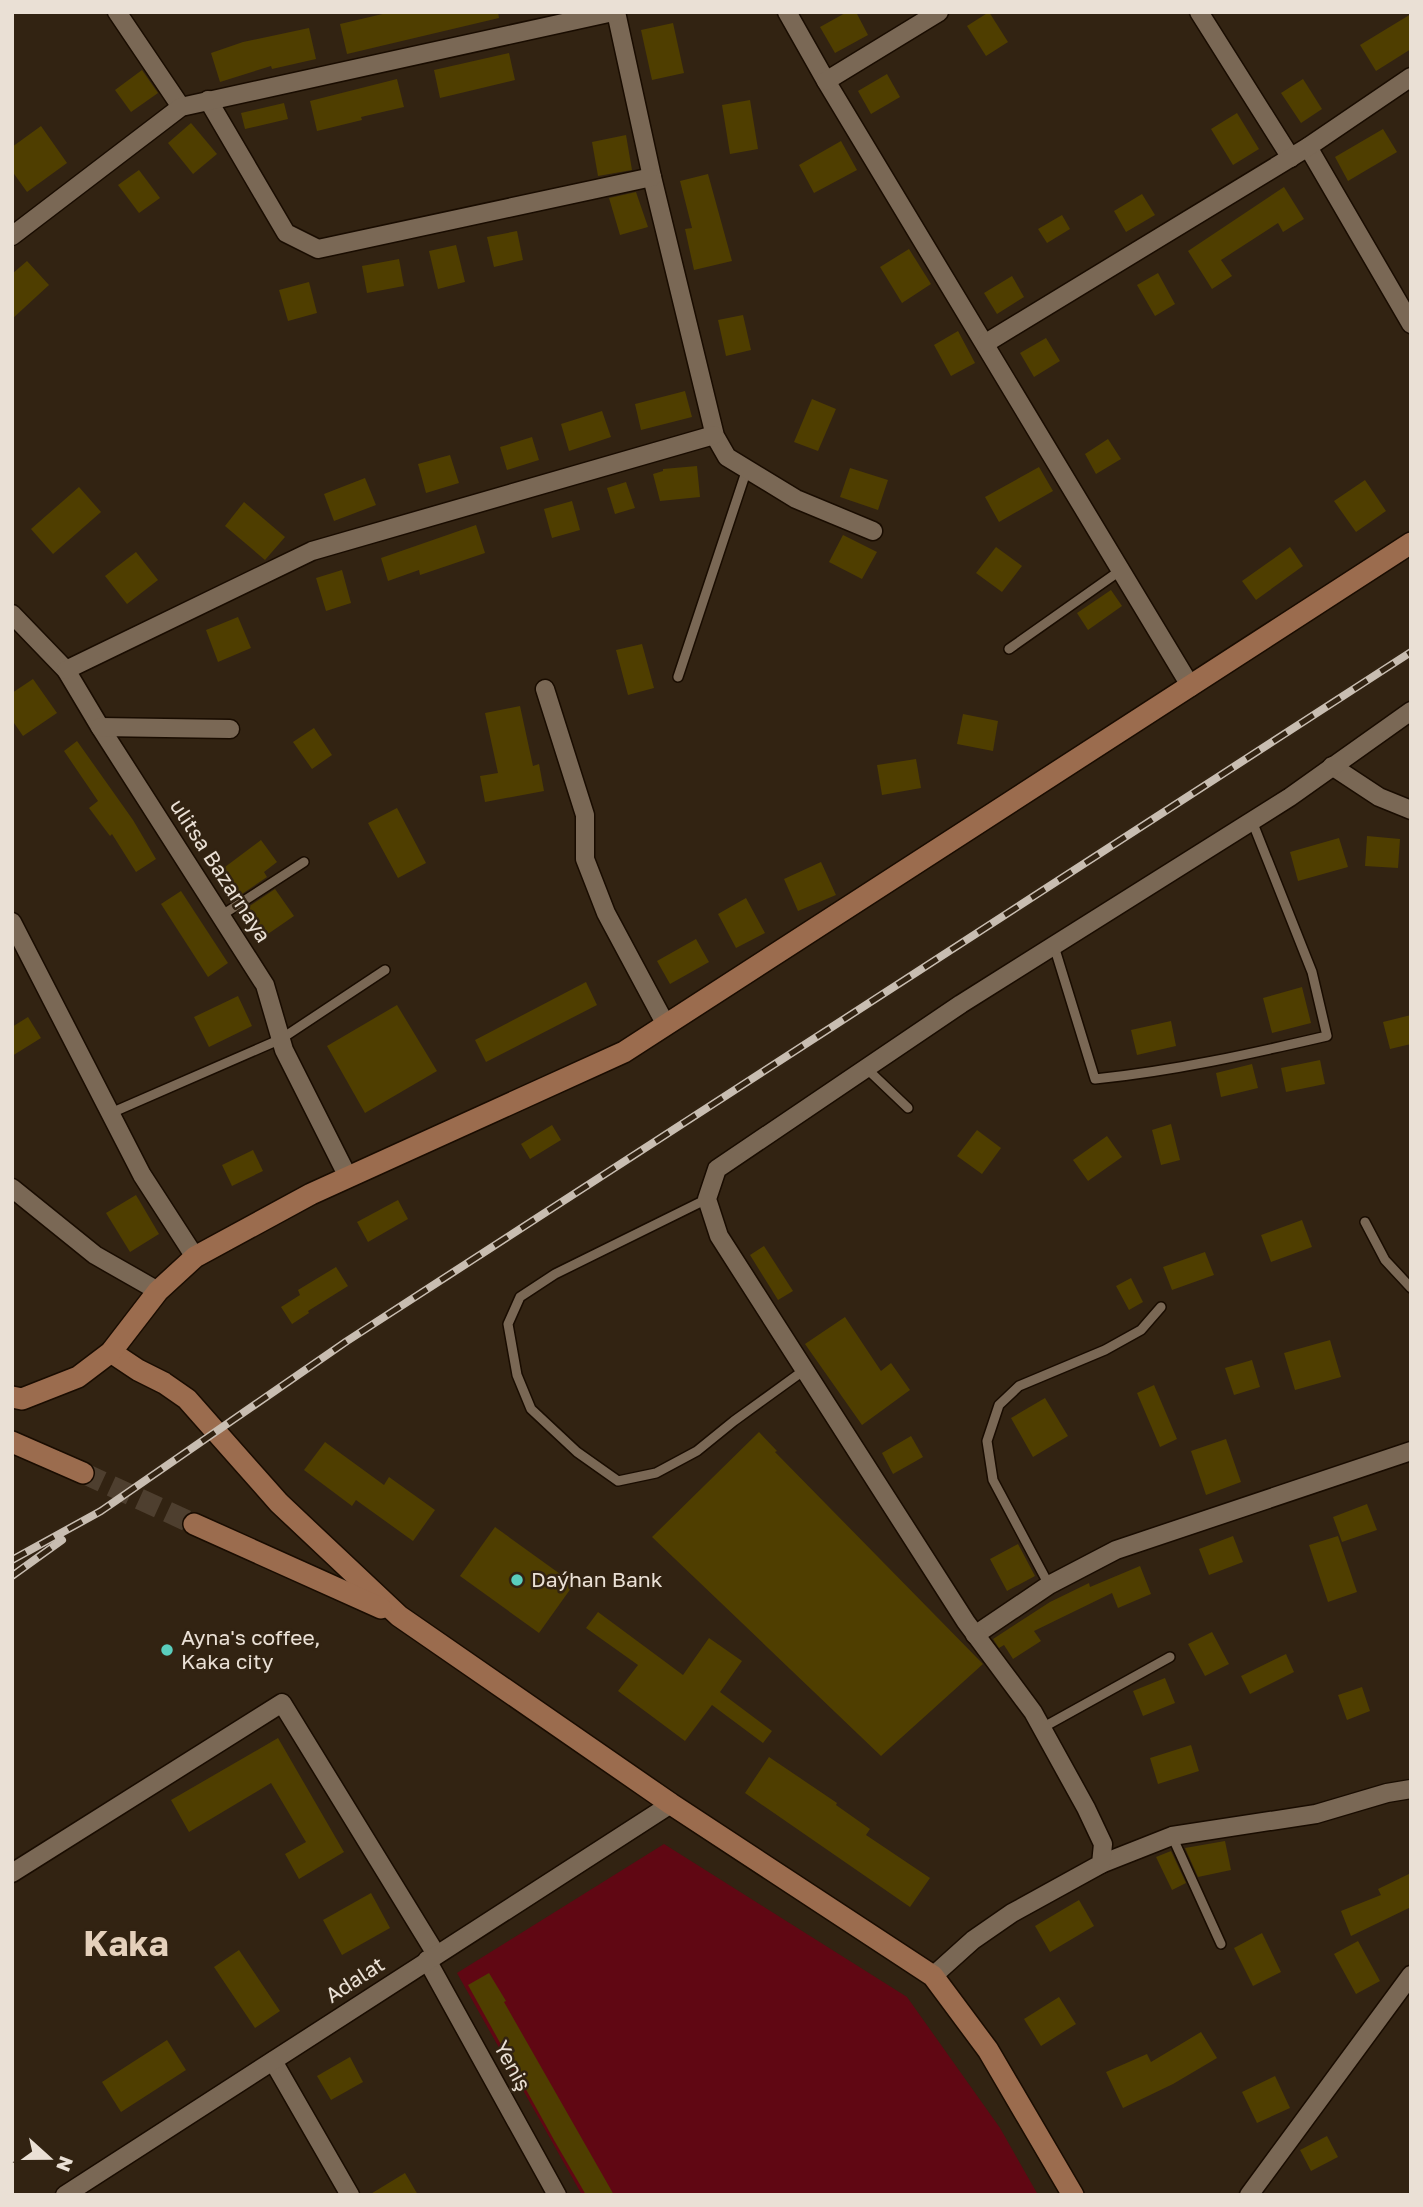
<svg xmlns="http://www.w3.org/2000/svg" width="1423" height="2207" font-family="'Golos Text',sans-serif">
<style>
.green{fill:#600713}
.building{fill:#4f3e00}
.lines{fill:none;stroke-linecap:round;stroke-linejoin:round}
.secondary-tunnel{stroke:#4e3f2f;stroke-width:21;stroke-dasharray:21 10;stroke-linecap:butt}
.lane-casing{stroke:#190c00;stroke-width:12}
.street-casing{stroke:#190c00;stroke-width:21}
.secondary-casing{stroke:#190c00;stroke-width:24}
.lane{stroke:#7a6855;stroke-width:9}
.street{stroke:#7a6855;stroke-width:18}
.secondary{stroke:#9b6c4e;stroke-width:21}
.rail-casing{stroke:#c8bdb1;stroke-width:8}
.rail{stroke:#322312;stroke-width:5;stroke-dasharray:16;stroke-linecap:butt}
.poi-dot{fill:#5acebd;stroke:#322312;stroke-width:2.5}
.labels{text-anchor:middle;stroke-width:5;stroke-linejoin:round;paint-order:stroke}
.street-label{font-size:21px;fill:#eae0d5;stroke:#322312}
.poi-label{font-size:21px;fill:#eae0d5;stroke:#322312;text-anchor:start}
.town-label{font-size:35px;font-weight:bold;fill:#e4d0bb;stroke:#322312}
</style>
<rect width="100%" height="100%" fill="#322312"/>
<path class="green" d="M664,1844L907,1997L1000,2128L1038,2195H582L457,1973Z"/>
<g class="building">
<path d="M391,12H498L499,18L347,54L340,24Z"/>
<path d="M847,12H856L868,35L835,53L820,27Z"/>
<path d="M989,12L1008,42L986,56L967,26Z"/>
<path d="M1411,14V49L1376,71L1360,45Z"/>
<path d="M673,23L684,73L652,80L641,30Z"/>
<path d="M309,28L316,59L272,69L271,66L220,82L211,53L243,42Z"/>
<path d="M509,53L515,80L440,98L434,70Z"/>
<path d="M142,70L158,93L131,112L115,90Z"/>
<path d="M887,74L900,97L871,114L858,91Z"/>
<path d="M397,79L404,107L361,117L362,120L317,131L310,101Z"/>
<path d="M1303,79L1322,109L1301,123L1281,93Z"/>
<path d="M750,100L758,149L730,154L722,105Z"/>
<path d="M284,103L288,119L245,129L241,113Z"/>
<path d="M1237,113L1259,149L1233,165L1211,129Z"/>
<path d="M191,123L217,154L193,174L168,143Z"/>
<path d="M41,126L67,163L27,192L12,171V147Z"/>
<path d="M1383,129L1397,152L1348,181L1335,157Z"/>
<path d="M626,135L632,170L598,176L592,142Z"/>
<path d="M841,141L857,170L814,193L799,165Z"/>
<path d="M139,170L160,198L139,213L118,185Z"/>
<path d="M708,174L732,261L694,270L685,229L692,228L680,181Z"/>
<path d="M1284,187L1304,219L1283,232L1278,223L1221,260L1232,276L1212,289L1188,251Z"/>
<path d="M636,192L648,227L620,235L609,198Z"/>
<path d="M1142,194L1155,215L1126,232L1114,211Z"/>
<path d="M1062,215L1070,229L1047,243L1038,229Z"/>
<path d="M517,231L523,260L494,267L487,237Z"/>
<path d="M456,245L465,282L438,289L429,251Z"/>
<path d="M909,249L931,284L902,303L880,267Z"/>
<path d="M399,259L404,286L367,293L362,266Z"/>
<path d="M27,261L49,285L12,319V274Z"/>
<path d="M1158,273L1175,304L1155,316L1137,285Z"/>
<path d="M1012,276L1024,297L997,314L984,293Z"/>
<path d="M309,282L317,313L288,321L279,290Z"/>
<path d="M743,315L751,350L726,356L718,320Z"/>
<path d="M958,331L975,363L951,376L934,345Z"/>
<path d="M1046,338L1060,361L1034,377L1020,353Z"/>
<path d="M685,391L692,417L641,430L635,404Z"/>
<path d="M812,399L836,409L818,451L794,442Z"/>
<path d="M602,411L611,437L569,451L561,424Z"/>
<path d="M532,437L539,460L507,470L500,447Z"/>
<path d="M1108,439L1121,459L1096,474L1085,454Z"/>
<path d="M450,455L459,483L426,493L418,464Z"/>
<path d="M697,466L700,497L660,501L653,474L663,471V469Z"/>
<path d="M1039,467L1053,491L999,522L985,497Z"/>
<path d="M850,468L888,480L878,510L840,497Z"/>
<path d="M365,478L376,505L334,521L324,494Z"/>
<path d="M1365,480L1386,511L1356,532L1334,501Z"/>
<path d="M626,482L635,508L615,514L607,488Z"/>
<path d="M79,487L101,512L53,554L31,529Z"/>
<path d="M572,501L580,530L552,538L544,509Z"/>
<path d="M244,502L285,537L265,560L225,526Z"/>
<path d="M476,525L485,553L420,575L419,570L388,581L381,558Z"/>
<path d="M843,535L877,552L862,579L829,562Z"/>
<path d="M996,547L1022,566L1002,592L976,573Z"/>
<path d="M1290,547L1303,566L1256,600L1242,581Z"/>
<path d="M136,552L158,580L127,604L105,576Z"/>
<path d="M342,570L351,603L326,611L316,578Z"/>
<path d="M1111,590L1122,606L1088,630L1077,613Z"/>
<path d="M238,617L251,648L218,662L206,630Z"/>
<path d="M642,644L654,688L628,695L616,650Z"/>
<path d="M33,679L57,713L23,736L12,720V693Z"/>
<path d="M520,706L533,766L539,764L544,791L485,802L480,776L498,773L485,713Z"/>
<path d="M963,714L998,721L993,751L957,744Z"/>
<path d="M314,728L332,755L312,769L293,742Z"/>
<path d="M77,741L133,820L156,859L136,872L112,834L110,836L89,808L98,801L64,751Z"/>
<path d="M916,759L921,788L882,795L877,765Z"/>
<path d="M397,808L426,863L398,878L368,823Z"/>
<path d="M1367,836L1400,839L1398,868L1365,866Z"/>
<path d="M1339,838L1348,867L1298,881L1290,852Z"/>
<path d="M261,840L277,862L264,872L267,877L239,896L221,870Z"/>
<path d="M821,862L836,895L798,911L784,879Z"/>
<path d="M275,889L294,916L265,936L248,911L249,909L248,907Z"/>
<path d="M181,891L228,963L208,977L161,904Z"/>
<path d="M746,898L765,933L736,948L718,914Z"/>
<path d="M696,939L709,962L670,984L657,961Z"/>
<path d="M586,982L597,1005L486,1062L475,1040Z"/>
<path d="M1302,987L1311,1023L1272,1033L1263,998Z"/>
<path d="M238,996L252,1026L209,1047L194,1017Z"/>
<path d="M397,1005L437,1071L365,1113L327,1046Z"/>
<path d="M1411,1015V1044L1390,1049L1383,1022Z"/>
<path d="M28,1017L41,1038L12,1056V1027Z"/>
<path d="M1171,1021L1176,1046L1137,1055L1131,1030Z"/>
<path d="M1320,1060L1325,1084L1286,1092L1281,1068Z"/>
<path d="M1252,1064L1258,1088L1221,1097L1216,1073Z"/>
<path d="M1171,1124L1180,1160L1161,1165L1152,1130Z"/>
<path d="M552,1125L561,1140L530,1159L521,1144Z"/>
<path d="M977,1130L1001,1148L982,1174L957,1156Z"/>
<path d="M1107,1136L1122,1157L1088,1181L1073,1160Z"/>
<path d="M253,1150L263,1171L232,1186L222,1165Z"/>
<path d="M136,1195L159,1234L130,1252L106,1213Z"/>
<path d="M398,1200L408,1219L368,1242L357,1222Z"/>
<path d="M1302,1220L1312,1247L1271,1262L1261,1235Z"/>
<path d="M764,1246L793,1291L778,1300L750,1255Z"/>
<path d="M1205,1252L1214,1275L1172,1290L1163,1267Z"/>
<path d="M336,1267L348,1286L308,1311L309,1313L292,1324L281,1307L300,1295L298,1290Z"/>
<path d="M1131,1278L1143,1302L1129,1310L1116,1286Z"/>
<path d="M845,1317L881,1371L891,1363L910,1390L862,1425L805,1344Z"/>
<path d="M1330,1340L1341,1377L1295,1390L1284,1353Z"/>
<path d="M1252,1360L1260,1387L1234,1395L1225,1368Z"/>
<path d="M1154,1385L1177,1439L1160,1447L1137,1393Z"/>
<path d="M1045,1398L1068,1436L1033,1457L1011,1418Z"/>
<path d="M759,1432L777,1451L775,1452L983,1664L881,1756L652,1537Z"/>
<path d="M911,1436L923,1457L893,1474L882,1453Z"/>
<path d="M1226,1439L1241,1482L1206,1495L1191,1451Z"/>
<path d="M325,1442L384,1485L389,1477L435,1510L413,1541L356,1500L352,1506L304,1470Z"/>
<path d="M1367,1504L1377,1530L1342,1542L1333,1517Z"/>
<path d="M495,1527L574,1584L539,1633L460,1576Z"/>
<path d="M1233,1536L1243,1562L1209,1575L1199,1549Z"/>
<path d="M1338,1536L1357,1592L1328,1602L1309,1545Z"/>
<path d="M1018,1544L1035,1576L1007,1591L990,1559Z"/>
<path d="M1140,1566L1151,1594L1118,1608L1112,1593L1034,1631L1041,1641L1013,1659L1004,1645L999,1648L993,1639L1050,1602L1089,1583L1090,1587Z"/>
<path d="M598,1612L683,1675L709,1638L742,1661L720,1692L772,1731L763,1743L712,1705L685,1741L618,1691L638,1665L586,1628Z"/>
<path d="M1212,1632L1229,1664L1205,1676L1188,1644Z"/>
<path d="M1286,1654L1294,1672L1250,1694L1241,1676Z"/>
<path d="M1165,1678L1175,1703L1143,1716L1133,1691Z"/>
<path d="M1362,1687L1370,1711L1347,1720L1338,1695Z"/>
<path d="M278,1738L344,1852L299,1879L285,1854L306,1842L271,1783L189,1832L171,1800Z"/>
<path d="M1191,1745L1199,1771L1158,1784L1150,1758Z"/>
<path d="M769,1757L837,1803L836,1805L870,1829L866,1835L930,1878L910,1907L745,1793Z"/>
<path d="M1225,1841L1231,1870L1198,1877L1185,1848Z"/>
<path d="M1171,1851L1186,1883L1172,1890L1156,1857Z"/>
<path d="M1411,1873V1907L1351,1936L1341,1911L1381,1895L1378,1889Z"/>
<path d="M371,1893L390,1928L342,1955L323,1920Z"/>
<path d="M1079,1900L1094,1926L1050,1952L1035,1926Z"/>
<path d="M1262,1933L1281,1972L1253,1986L1234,1948Z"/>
<path d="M1358,1941L1380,1981L1356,1994L1334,1954Z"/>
<path d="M239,1950L280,2011L255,2028L214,1967Z"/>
<path d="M489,1973L506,2001L504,2002L614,2195H586L554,2140L468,1985Z"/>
<path d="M1059,1997L1076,2024L1041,2046L1024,2019Z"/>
<path d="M1201,2032L1217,2058L1173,2084L1123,2108L1106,2072L1147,2054L1151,2062Z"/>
<path d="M167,2040L186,2070L121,2112L102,2082Z"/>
<path d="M350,2057L363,2082L331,2100L317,2076Z"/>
<path d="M1275,2076L1290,2108L1257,2123L1242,2092Z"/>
<path d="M1327,2136L1338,2157L1311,2171L1300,2150Z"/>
<path d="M405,2173L418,2195H369Z"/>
</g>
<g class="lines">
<path class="secondary-tunnel" d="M83,1473L194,1524"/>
<g class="lane-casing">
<g id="lane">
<path d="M1009,649L1121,570"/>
<path d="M678,677L747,469"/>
<path d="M222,915L304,862"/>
<path d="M1054,946L1095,1079C1174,1071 1250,1054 1327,1036L1312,972L1252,821"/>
<path d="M866,1068L908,1108"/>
<path d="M111,1113L281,1039L385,970"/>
<path d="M707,1199L555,1274L520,1297L508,1324L517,1375L531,1409L577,1452L618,1481L656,1473L697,1451L734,1421L803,1371"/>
<path d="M1365,1222L1385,1260L1411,1288"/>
<path d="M1049,1585L993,1480L987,1441L999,1405L1019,1386L1105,1350L1141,1330L1161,1307"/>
<path d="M1042,1728L1170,1657"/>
<path d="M1172,1836L1221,1944"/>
</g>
</g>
<g class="street-casing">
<g id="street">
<path d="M117,12L181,107"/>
<path d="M616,12L652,177L715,436L727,457L796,499L873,531"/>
<path d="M787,12L826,81L1191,687"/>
<path d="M1199,12L1291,158"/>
<path d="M826,81L939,12"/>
<path d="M208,100L286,233L318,249L652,177"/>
<path d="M1308,147L1411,324"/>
<path d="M12,236L181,107L613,12"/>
<path d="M986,343L1308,147L1411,77"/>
<path d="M12,614L66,670L100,727L265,985L284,1050L348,1177"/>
<path d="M66,670L312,551L714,435"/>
<path d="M545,689L585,815V859L606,913L666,1025"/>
<path d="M100,727L230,729"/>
<path d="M1332,766L1379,797L1411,810"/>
<path d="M12,922L142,1175L195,1257"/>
<path d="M12,1188L95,1255L158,1291"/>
<path d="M975,1635L1049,1585L1116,1550L1411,1451"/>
<path d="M1101,1864L1172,1836L1316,1814L1387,1793L1411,1789"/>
<path d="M12,1873L282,1703L436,1954"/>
<path d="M427,1960L557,2195"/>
<path d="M933,1976L973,1940L1012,1913L1101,1864L1103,1844L1086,1808L1033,1712L966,1622L719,1236L707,1199L717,1169L961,1004L1290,797L1411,711"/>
<path d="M273,2061L350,2195"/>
<path d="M65,2195L671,1804"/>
<path d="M1249,2195L1411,1975"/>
</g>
</g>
<g class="secondary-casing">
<g id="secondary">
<path d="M111,1352L138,1370L164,1383L187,1399L279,1503L399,1616L671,1804L933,1976L988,2050L1073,2195"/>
<path d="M12,1397L22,1399L78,1377L111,1352L158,1291L195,1257L311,1194L624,1052L1411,543"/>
<path d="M12,1442L83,1473"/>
<path d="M194,1524L381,1608"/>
</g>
</g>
<use href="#lane" class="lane"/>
<use href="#street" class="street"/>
<use href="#secondary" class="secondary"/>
<g class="rail-casing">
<g id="rail">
<path d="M12,1560L101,1511L347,1341L1411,652"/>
<path d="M12,1576L62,1540"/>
</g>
</g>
<use href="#rail" class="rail"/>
</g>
<g class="poi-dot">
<circle cx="517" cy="1580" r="7"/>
<circle cx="167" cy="1650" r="7"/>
</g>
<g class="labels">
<g class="street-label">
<text transform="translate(220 871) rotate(57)" y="7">ulitsa Bazarnaya</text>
<text transform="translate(355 1980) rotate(-33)" y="7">Adalat</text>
<text transform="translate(512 2066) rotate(61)" y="7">Yeniş</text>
</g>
<g class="poi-label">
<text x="531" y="1587">Daýhan Bank</text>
<text x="181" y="1645">Ayna's coffee,<tspan x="181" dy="24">Kaka city</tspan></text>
</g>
<g class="town-label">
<text x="126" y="1956">Kaka</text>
</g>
</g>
<rect width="1423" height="2207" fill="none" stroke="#eae0d5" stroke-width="28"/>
<g transform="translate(49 2158) rotate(111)" stroke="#322312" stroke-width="5" paint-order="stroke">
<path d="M0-5L12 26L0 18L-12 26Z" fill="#eae0d5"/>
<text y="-10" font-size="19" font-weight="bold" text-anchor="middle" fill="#eae0d5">N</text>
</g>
</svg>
